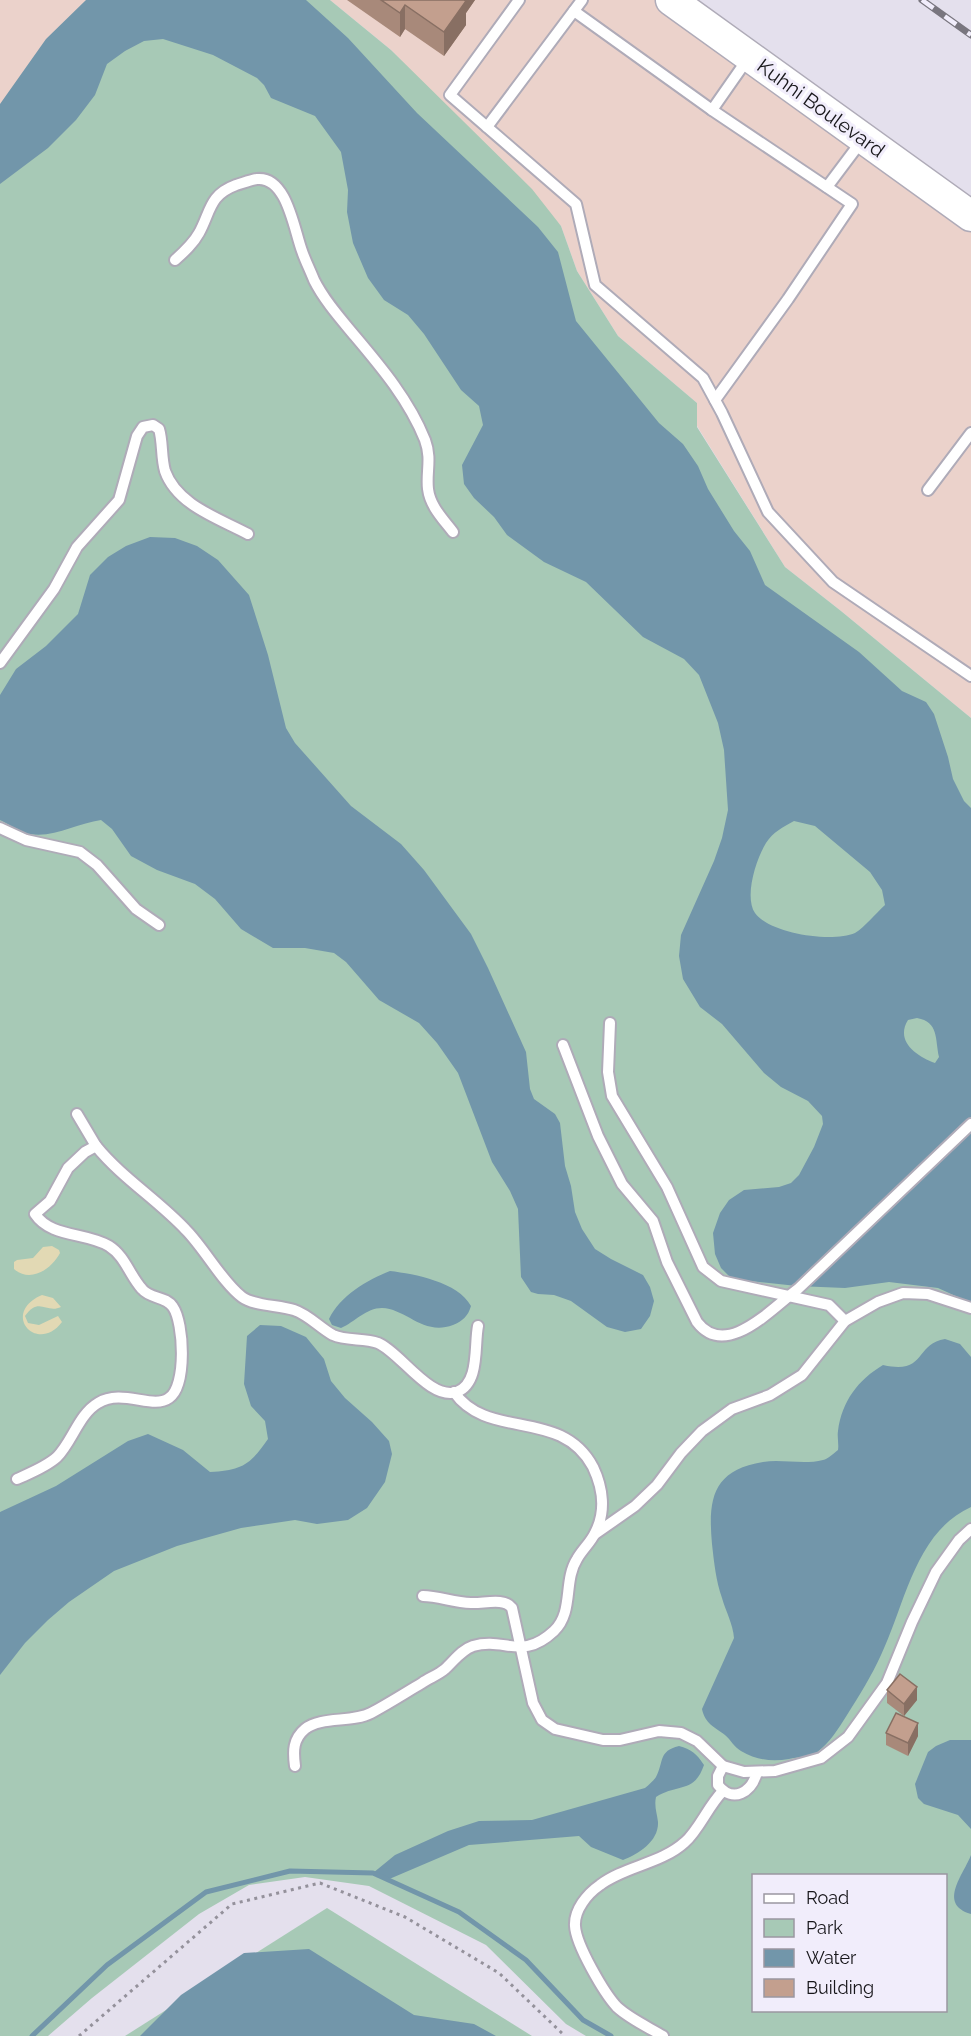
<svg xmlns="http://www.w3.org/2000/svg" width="971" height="2036" font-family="Raleway,sans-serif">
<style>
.industrial{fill:#ebd2cb}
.green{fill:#a7c9b6;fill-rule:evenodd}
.sand{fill:#e2d9b4}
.water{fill:#7296aa;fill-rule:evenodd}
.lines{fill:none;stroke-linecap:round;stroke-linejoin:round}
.stream{stroke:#7296aa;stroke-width:5}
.lane-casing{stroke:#afabb8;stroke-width:14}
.secondary-casing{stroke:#afabb8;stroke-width:33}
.path{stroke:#94919b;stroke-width:3;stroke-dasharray:3 4.5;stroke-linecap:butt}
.lane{stroke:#fff;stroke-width:10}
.secondary{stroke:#fff;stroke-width:30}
.rail-casing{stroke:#79767f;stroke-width:7}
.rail{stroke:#f1edfb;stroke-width:4.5;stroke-dasharray:14;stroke-linecap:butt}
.wall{fill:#a8897a}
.shaded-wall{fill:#886f63}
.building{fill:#c39f8e;stroke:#886f63;stroke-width:1.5}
.labels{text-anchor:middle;stroke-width:6;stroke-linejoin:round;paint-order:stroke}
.street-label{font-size:20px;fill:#17161a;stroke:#f1edfb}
</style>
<rect width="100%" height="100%" fill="#e4e0ed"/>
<g class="industrial">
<path d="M0,0H137L0,128Z"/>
<path d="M330,0H671L971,216V718L841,611L785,567L697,426V403L618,336L577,271L561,226L391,50Z"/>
</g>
<g class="green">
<path d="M137,0H330L391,50L532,189L561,226L577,271L618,336L697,403V427L785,567L841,611L971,718V2036H586L566,2024L486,1945L369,1886L305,1877L249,1885L199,1914L92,1998L48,2036H0V142ZM754,1876H946V2010H754Z"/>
<path d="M327,1908L532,2036H125Z"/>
</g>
<g class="sand">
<path d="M52,1246L59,1250L60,1253C51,1270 30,1283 14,1269V1262L17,1260L33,1258L43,1247Z"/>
<path d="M42,1295L53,1298L61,1307C46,1314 39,1296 25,1316L28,1323L39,1325L58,1316L62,1322C37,1355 0,1313 42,1295Z"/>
</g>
<g class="water">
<path d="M86,0H306L348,38L417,113L538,227L558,252L576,321L659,423L683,444L698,466L708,489L734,531L750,551L765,585L859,652L902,691L926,702L934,714L948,757L953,779L964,801L971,808V1303L938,1288L889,1282L845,1288L797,1286L732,1279L721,1268L715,1254L713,1233L720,1213L729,1200L744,1190L779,1187L791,1183L799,1175L814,1147L823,1124L822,1116L808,1101L781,1087L764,1073L722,1024L700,1007L683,979L679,956L681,935L714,861L722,838L728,810L724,750L718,723L699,675L684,659L643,637L586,582L544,562L507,535L494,517L474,498L464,484L462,465L483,425L479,406L461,390L424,334L408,315L384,300L368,278L353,243L347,212L348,190L341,152L315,116L271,98L264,85L257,78L213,55L163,39L144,41L125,51L107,64L95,95L76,120L48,148L0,184V104L46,39ZM794,821L815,826L870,872L882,890L885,905C876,913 865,927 855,933C832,943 770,934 755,913C744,897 756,859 766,843C773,832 783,827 794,821ZM917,1018C939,1022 935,1039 939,1057L935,1063C916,1056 895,1041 908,1020Z"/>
<path d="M150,537L175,538L197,546L218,560L249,595L268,655L286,728L295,743L351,806L401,844L424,870L471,934L488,968L526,1052L530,1089L534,1099L555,1114L560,1123L565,1166L571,1186L575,1212L582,1229L595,1249L611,1259L643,1275L650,1287L654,1301L650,1316L641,1329L625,1332L607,1327L571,1301L554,1295L538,1294L531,1292L521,1277L518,1209L510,1191L492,1162L458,1073L437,1043L419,1023L379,1000L346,962L334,953L305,948H273L241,929L215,899L195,884L157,870L131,856L112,829L101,820C78,823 54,838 30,834C21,833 9,824 0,820V695L16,669L46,646L78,614L90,575L108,557L126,546Z"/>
<path d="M390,1271C415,1274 458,1282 471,1306C468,1316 463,1321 453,1325C423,1336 407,1309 382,1308C366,1308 355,1322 341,1328L332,1325L329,1319C340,1296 367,1280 390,1271Z"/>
<path d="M260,1325L281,1326L306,1337L324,1359L331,1381L345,1398L372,1422L389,1441L392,1454L385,1482L367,1508L348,1520L317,1524L295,1520L241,1528L177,1546L114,1571L69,1602L48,1620L25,1643L0,1675V1512L56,1486L128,1441L148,1434L183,1450L210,1472C242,1470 250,1465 268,1439L265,1421L251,1406L244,1384L247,1336Z"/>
<path d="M945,1339L960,1344L971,1357V1507C915,1532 905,1605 881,1655C872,1675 859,1696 847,1715C838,1729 830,1743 816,1753C809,1757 797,1757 789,1759C772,1762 756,1760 741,1751C734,1747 731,1740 725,1735C715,1727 705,1724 702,1709L734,1638C733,1624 726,1612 722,1598C716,1581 714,1562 712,1544C708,1500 712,1470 763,1462C782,1459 804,1465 823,1460C828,1459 834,1453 838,1450C839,1444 837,1437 838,1431C842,1401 858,1380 883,1365C927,1375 914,1344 945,1339Z"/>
<path d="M950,1740H971V1829L958,1815L924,1804L918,1798L915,1784L928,1752L936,1746Z"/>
<path d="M679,1746C691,1749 697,1754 704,1765C694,1794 678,1783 656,1797C654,1806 657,1813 658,1822C659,1841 639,1854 623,1860L591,1847L579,1836L469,1845L387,1880L373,1873L395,1855L448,1831L479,1821L532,1820L645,1788C649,1785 654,1780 656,1777C664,1762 658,1751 679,1746Z"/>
<path d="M971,1855V1914C937,1904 964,1874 971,1855Z"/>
<path d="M309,1949L414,2015L474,2024L496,2036H140L181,1995L244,1953Z"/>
</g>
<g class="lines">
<path class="stream" d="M32,2036L107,1965L206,1892L290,1871L373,1873L459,1912L526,1960L583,2020L611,2036"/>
<g class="lane-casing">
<g id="lane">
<path d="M519,0L450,95L576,204L595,285L703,378L722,413L768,512L833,582L971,676"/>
<path d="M574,11L712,110L852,204L788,299L715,400"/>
<path d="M712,110L749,57"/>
<path d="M487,127L582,0"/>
<path d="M827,187L863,139"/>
<path d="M175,260C184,252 193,244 199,233C211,211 209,195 236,185C243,183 250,180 257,179C287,176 294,230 302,251C305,260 310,270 314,280C324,300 340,318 354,335C381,367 409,400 425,440C432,459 426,472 428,489C430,506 443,519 453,532"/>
<path d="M928,490L971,433"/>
<path d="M0,663L54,589L77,547L119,500L137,436L143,427L153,425L159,429C163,442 161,457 165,471C177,505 218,518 248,534"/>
<path d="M0,828L26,840L80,852L97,865L136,909L159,925"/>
<path d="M610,1023L608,1072L612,1096L667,1187L703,1267L721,1281L829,1305L845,1321"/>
<path d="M563,1045L598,1136L622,1184L653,1221L667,1262L697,1322C726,1360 772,1308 798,1289L971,1124"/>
<path d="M96,1146C122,1178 158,1200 186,1230C204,1248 223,1283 242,1297C254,1306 279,1305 294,1310C309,1315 320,1328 333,1335C346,1341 364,1338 378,1343C400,1352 430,1401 457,1392C480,1383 474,1346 478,1326"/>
<path d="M17,1479C30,1473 46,1467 57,1457C72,1442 79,1414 98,1403C122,1388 153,1410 169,1398C187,1386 184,1323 173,1307C166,1296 150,1299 142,1289C130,1276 125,1256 109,1246C86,1232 51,1238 35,1214L50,1201L68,1168L85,1152L96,1146L77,1114"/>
<path d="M595,1534L635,1506L657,1485L681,1453L702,1431L732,1409L770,1395L802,1375L845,1321L878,1302L903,1293L928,1294L971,1308"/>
<path d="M423,1596C439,1596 454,1603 471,1603C483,1604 504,1597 512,1608L533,1703L542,1720L555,1729L603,1740H620L659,1731L681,1733L697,1741L723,1766L744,1772L775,1771L821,1758L848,1737L887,1683L912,1622L936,1572L959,1540L971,1529"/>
<path d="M295,1766C293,1751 293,1739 305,1729C321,1716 352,1723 371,1713C388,1704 405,1693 422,1683C429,1678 438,1675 445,1669C454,1661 461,1650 473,1646C505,1637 522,1661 554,1631C574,1612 563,1581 577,1559C582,1550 591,1542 595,1533C606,1512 603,1488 593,1467C561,1407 488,1441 454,1392"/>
<path d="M723,1766L718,1776V1785C733,1804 752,1792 757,1772"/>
<path d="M663,2036C648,2027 630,2019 617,2007C604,1993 576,1945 575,1926C574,1910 587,1894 600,1885C625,1866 661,1864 685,1842C699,1830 708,1806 723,1791"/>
</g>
</g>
<g class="secondary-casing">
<path id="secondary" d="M671,0L971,216"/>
</g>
<path class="path" d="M79,2036L232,1904L320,1883L405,1917L499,1973L565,2036"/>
<use href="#lane" class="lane"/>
<use href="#secondary" class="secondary"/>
<g class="rail-casing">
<path id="rail" d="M922,0L971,35"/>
</g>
<use href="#rail" class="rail"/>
</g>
<g class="wall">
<path d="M347,0H475L466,13V25L444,56L405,29L400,37Z"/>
<path d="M887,1690L917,1700L904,1716L887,1703Z"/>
<path d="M886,1733L918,1736L908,1756L886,1745Z"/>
</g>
<g class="shaded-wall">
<path d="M460,0H475L466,13V25L444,56V32Z"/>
<path d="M405,5V29L400,37V13Z"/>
<path d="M917,1687V1700L904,1716V1704Z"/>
<path d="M918,1723V1736L908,1756V1743Z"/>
</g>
<g class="building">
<path d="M381,0H464L466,1L444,32L405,5L400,13Z"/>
<path d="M900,1674L917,1687L904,1704L887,1690Z"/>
<path d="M896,1713L918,1723L908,1743L886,1733Z"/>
</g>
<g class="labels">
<g class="street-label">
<text transform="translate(821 108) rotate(36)" y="7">Kuhni Boulevard</text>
</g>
</g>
<rect x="752" y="1874" width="195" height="138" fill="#f1edfb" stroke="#9a97a1" stroke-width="1.5"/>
<rect x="764" y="1894" width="30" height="9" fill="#ffffff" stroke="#9a97a1" stroke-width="1.5"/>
<text x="806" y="1904" font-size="18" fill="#17161a">Road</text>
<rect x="764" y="1919" width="30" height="18" fill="#a7c9b6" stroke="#9a97a1" stroke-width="1.5"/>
<text x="806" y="1934" font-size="18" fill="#17161a">Park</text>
<rect x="764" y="1949" width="30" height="18" fill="#7296aa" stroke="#9a97a1" stroke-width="1.5"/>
<text x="806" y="1964" font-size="18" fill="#17161a">Water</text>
<rect x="764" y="1979" width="30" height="18" fill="#c39f8e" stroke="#9a97a1" stroke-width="1.5"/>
<text x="806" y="1994" font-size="18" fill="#17161a">Building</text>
</svg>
